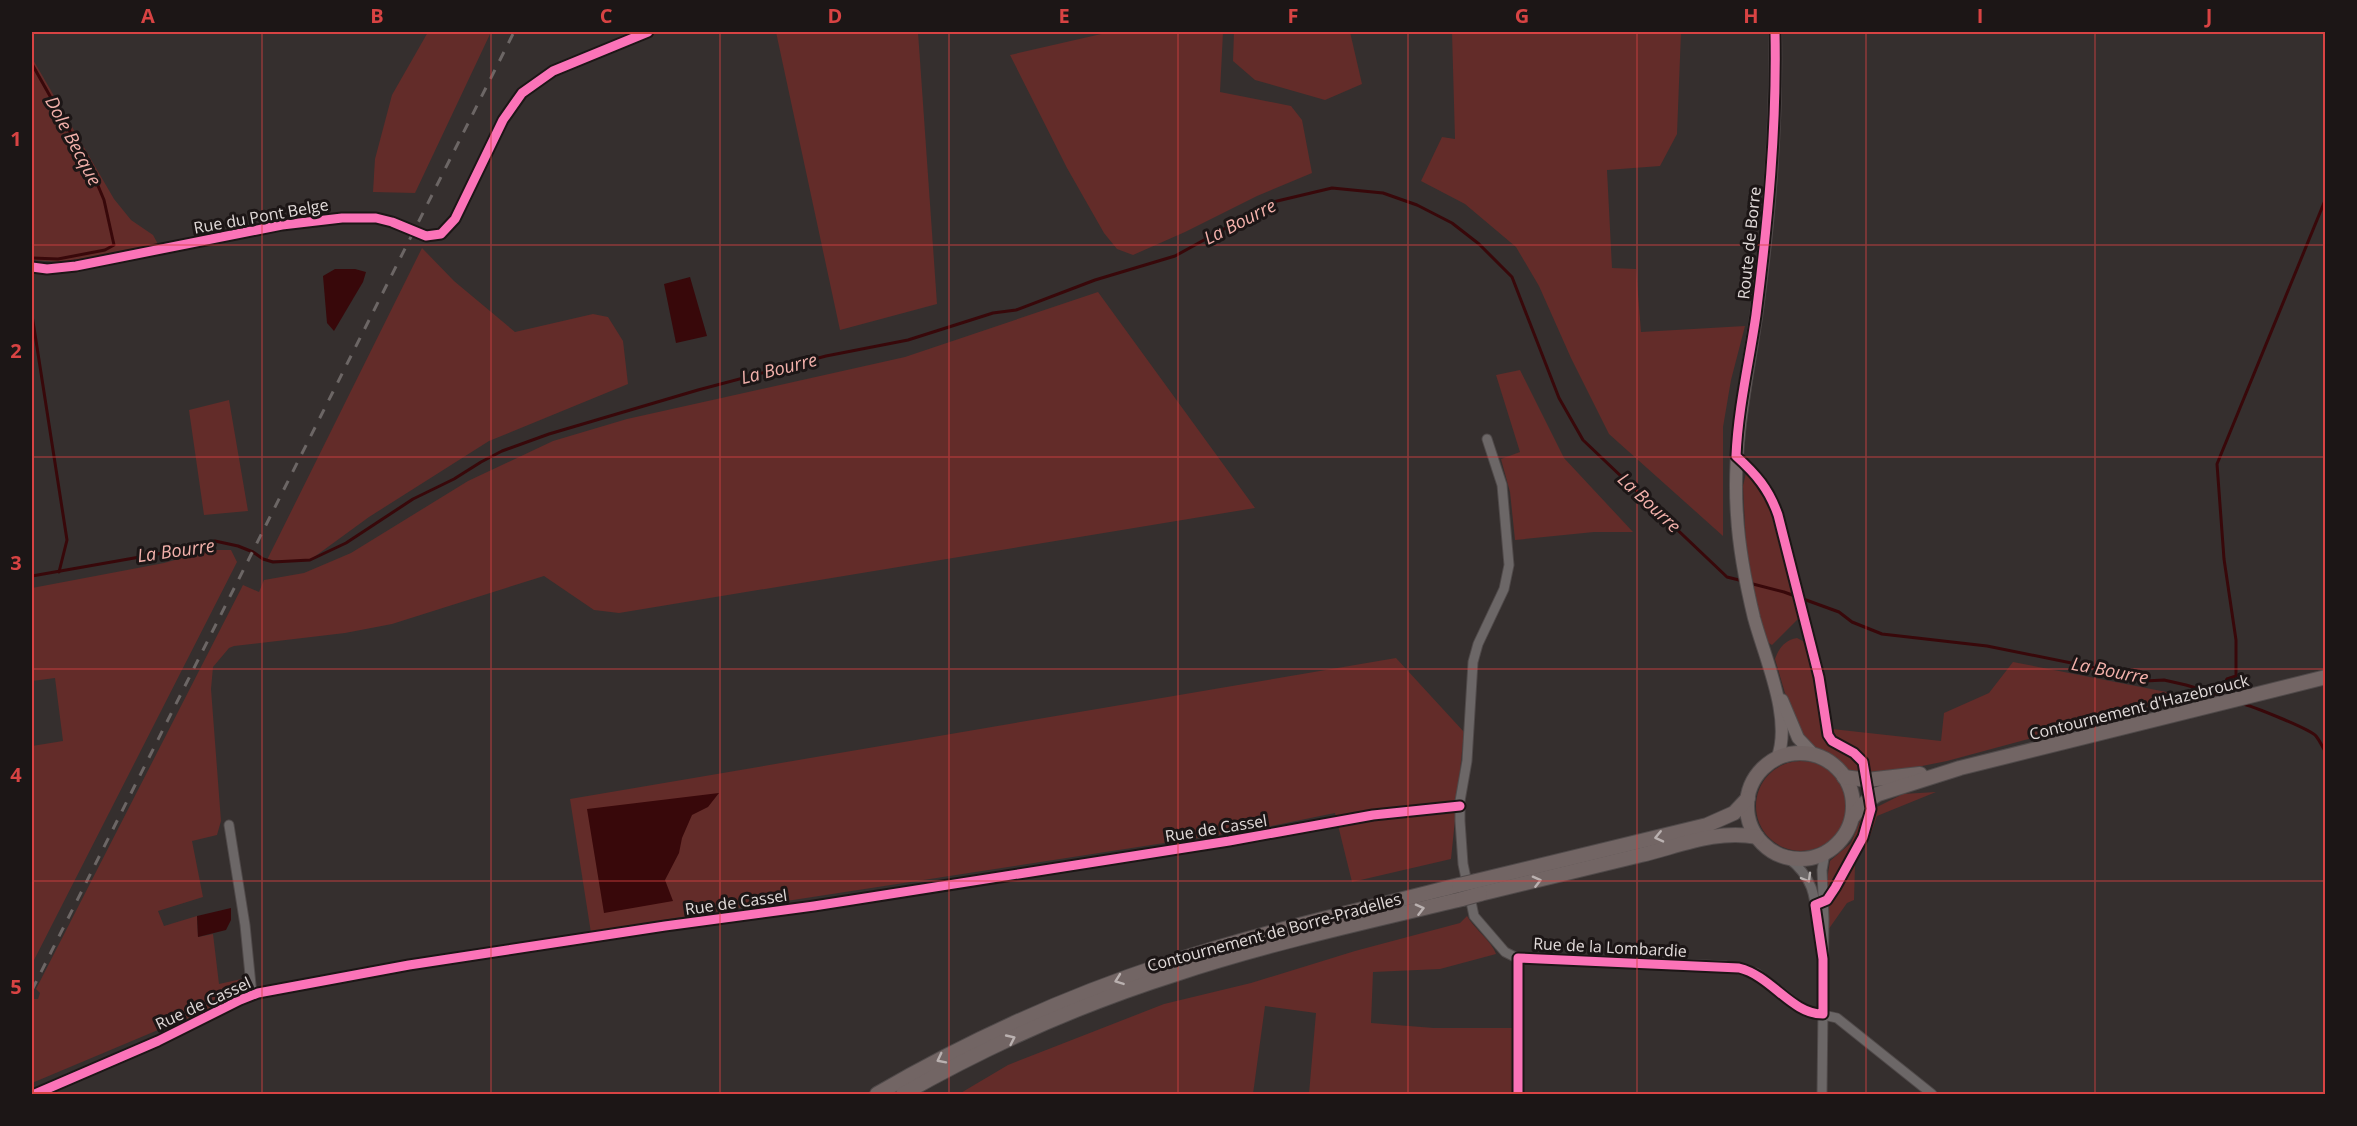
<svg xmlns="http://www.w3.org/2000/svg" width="2357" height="1126" font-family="'Open Sans',sans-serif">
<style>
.green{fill:#632c29}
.water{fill:#38080a}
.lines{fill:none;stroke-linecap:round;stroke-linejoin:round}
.stream{stroke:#38080a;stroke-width:3}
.minor-casing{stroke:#504a4a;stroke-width:11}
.major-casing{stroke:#504a4a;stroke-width:14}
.highway-casing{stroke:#504a4a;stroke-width:16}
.minor{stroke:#6c6767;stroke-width:9}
.major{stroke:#766b6a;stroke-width:12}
.highway{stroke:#726564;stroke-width:14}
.rail{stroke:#6c6665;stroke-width:3;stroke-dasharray:10 10;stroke-linecap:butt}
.highway-bridge-casing{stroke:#504a4a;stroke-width:16;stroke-linecap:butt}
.highway-bridge{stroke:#726564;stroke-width:14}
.cycleway-casing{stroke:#1c1616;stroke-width:13}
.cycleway{stroke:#fb73b8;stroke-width:9}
.oneway{stroke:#bab1b0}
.oneway2{stroke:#b8b2b1}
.grid{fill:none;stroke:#d84343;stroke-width:1.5;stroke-opacity:0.55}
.labels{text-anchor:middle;stroke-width:6;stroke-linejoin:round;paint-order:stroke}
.street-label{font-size:16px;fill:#e1dad9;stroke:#1c1616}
.water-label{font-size:18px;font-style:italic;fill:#f3b1ab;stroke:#1c1616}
.neatline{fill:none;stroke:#d84343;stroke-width:2}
.grid-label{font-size:20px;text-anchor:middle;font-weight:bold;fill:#d84343}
</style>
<rect width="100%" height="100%" fill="#352f2e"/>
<g class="green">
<path d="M428,32H491L415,193L373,192L375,159L392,95Z"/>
<path d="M776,32H918L937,304L840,330Z"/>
<path d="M1110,32H1223L1220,92L1291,106L1302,120L1312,173L1257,196L1185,232L1133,255L1117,249L1104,233L1067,168L1010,55Z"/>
<path d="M1234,32H1350L1362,84L1325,100L1255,80L1233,61Z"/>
<path d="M1452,32H1681L1677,134L1660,166L1607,170L1612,268L1636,269L1641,332L1745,326L1731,380L1723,427V536L1609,434L1571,358L1539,286L1516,247L1465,204L1421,181L1442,137L1455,139Z"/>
<path d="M32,58L114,199L131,220L153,235L159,246L61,262L32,260Z"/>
<path d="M422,248L454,281L515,332L593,314L608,317L623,341L628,384L489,441L369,517L310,560H267Z"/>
<path d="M1098,292L1255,508L619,613L594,610L544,576L392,624L345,633L234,646L229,648L213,667L211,689L221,821L217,835L192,841L203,897L158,911L164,926L197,916L198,937L213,934L219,984L246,978L229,1000L202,1014L177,1022L32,1083V999H38L40,993L36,989L243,585L259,592L264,580L304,573L351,553L468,481L553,441L627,419L905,357Z"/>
<path d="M1520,370L1564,458L1633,532H1594L1515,540L1510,492L1501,459L1520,452L1496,375Z"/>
<path d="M229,400L248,511L204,515L189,410Z"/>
<path d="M1746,473L1766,496L1770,506L1800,617L1772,645L1767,642L1747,567L1743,486Z"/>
<path d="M211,550H231L237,562L32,964V746L63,741L55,678L32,681V588L164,563Z"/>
<path d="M1797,638L1803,641L1807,648L1823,728L1941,741L1944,713L1989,693L2013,662L2187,696L1947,761L1897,771L1852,773L1826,755L1809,747L1785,693L1775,659C1779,648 1785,640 1797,638Z"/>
<path d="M1396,658L1464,732L1451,859L1352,882L1335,813L1262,828L675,918L591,933L570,799Z"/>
<circle cx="1801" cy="806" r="45"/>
<path d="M1936,792L1877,816L1870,836L1855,865L1854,900L1847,903L1828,930L1827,880L1830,861L1851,843L1863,814L1903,794Z"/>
<path d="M1467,916C1474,929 1492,941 1496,954L1440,969L1373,972L1371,1023L1434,1028H1516L1515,1094H1309L1316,1013L1265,1006L1253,1094H959L1008,1065L1164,1004L1251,983L1355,951L1460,923Z"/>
</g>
<g class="water">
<path d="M335,269H355L366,272L363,282L334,331L327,323L323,276Z"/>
<path d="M690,277L707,336L676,343L664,284Z"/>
<path d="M719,793L708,807L692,815L682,838L679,853L665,880L673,901L604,913L587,809Z"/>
<path d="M231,908V920L226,930L198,937L197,916Z"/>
</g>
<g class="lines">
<g class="stream">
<path d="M32,64L91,169L104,200L114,245L105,250L58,259L32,258"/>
<path d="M32,315L67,540L59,572"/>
<path d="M32,576L191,548L215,541L238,546L253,552L263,559L273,562L310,560L346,543L413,499L454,479L481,462L502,451L549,434L698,390L826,356L908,340L993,313L1016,310L1095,280L1175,256L1273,202L1332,188L1383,193L1417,205L1452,223L1479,244L1512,277L1559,398L1583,440L1727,577L1743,581"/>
<path d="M1749,583L1784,592L1839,612L1852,622L1882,634L1987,646L2101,669L2145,681L2164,680L2186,685L2226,697"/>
<path d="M2220,694L2227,679L2236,676V640L2224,559L2217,464L2326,198"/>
<path d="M2240,703C2252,706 2310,729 2316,736C2320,741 2323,748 2326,753"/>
</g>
<g class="minor-casing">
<g id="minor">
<path d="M32,267L47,269L76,266L282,225L342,218H376L392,222L426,236L441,234L455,219L503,120L522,93L553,71L648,32"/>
<path d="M1487,439L1502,485L1509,565L1504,589L1478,644L1473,662L1467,761L1460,801V821L1463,864L1474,916L1505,952L1515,957L1726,966L1756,973L1805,1011L1837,1018L1932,1094"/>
<path d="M1736,456L1761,481L1775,506L1819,677L1827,728"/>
<path d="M229,825L245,925L252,995"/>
<path d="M1788,858C1817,880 1815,902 1819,936"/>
<path d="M35,1094L158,1041L240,1000L258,993L409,965L665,926L814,906L1229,841L1373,815L1460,806"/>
<path d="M1518,1094V958"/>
<path d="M1822,1094L1824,919L1822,870L1825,853"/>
</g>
</g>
<g class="major-casing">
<g id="major">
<path d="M1775,32C1777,127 1769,222 1756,317C1746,384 1732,447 1737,515C1739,550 1746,585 1754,618C1765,659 1793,719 1777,759"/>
<path d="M1782,700L1798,738L1814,755"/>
</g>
</g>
<g class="highway-casing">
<g id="highway">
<circle cx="1800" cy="806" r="53"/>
<path d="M1844,777L1867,780L1920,774"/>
<path d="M1852,818L1863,804L1878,794L1960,768L2326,677"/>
<path d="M1476,881L1707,825L1734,813L1748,798"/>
<path d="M1480,894C1533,881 1587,868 1641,855C1679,846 1717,829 1757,837"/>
<path d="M877,1094C968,1041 1065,997 1165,964C1261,932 1361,910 1459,885"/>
<path d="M903,1094C989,1045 1081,1004 1176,974C1270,943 1366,922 1462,899"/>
</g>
</g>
<use href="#minor" class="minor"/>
<use href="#major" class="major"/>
<use href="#highway" class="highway"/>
<path class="rail" d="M32,990L514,32"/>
<g class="highway-bridge-casing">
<g id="highway-bridge">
<path d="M1459,885L1476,881"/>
<path d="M1462,899L1480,894"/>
</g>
</g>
<use href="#highway-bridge" class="highway-bridge"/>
<g class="cycleway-casing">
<g id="cycleway">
<path d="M32,267L47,269L76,266L282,225L342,218H376L392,222L426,236L441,234L455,219L503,120L522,93L553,71L648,32"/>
<path d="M35,1094L158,1041L240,1000L258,993L409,965L665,926L814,906L1229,841L1373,815L1460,806"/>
<path d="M1518,1094V958L1739,968C1772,976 1791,1014 1823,1014V959L1815,905L1827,900L1835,888L1863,837L1871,809L1863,762L1854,753L1832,741L1828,735L1819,677L1778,515C1769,489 1756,474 1736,456C1738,409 1749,363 1756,315C1768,221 1777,127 1775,32"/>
</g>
</g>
<use href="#cycleway" class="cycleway"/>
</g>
<defs><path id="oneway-chevron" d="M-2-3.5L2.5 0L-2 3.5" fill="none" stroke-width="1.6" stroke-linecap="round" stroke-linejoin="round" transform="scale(1.5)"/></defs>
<g class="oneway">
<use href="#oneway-chevron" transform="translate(1659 837) rotate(167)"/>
<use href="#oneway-chevron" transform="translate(1537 881) rotate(-14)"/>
<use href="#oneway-chevron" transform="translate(1420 909) rotate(-14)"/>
<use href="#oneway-chevron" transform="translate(1119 980) rotate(160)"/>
<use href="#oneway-chevron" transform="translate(1011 1039) rotate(-25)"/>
<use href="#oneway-chevron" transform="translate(941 1059) rotate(153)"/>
</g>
<use class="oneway2" href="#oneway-chevron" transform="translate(1807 878) rotate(60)"/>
<path class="grid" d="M262,32V1094M491,32V1094M720,32V1094M949,32V1094M1178,32V1094M1408,32V1094M1637,32V1094M1866,32V1094M2095,32V1094M32,245H2326M32,457H2326M32,669H2326M32,881H2326"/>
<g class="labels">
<g class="street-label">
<text transform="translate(261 216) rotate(-10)" y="6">Rue du Pont Belge</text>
<text transform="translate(1749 243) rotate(-84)" y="6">Route de Borre</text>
<text transform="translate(2139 707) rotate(-14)" y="6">Contournement d'Hazebrouck</text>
<text transform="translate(1216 828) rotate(-9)" y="6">Rue de Cassel</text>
<text transform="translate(736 902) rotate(-8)" y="6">Rue de Cassel</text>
<text transform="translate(1274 932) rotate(-15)" y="6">Contournement de Borre-Pradelles</text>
<text transform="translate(1610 947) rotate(3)" y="6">Rue de la Lombardie</text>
<text transform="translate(203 1003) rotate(-25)" y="6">Rue de Cassel</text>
</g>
<g class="water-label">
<text transform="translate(73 141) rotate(62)" y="6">Dole Becque</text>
<text transform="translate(1240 222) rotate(-27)" y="6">La Bourre</text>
<text transform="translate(779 369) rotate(-14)" y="6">La Bourre</text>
<text transform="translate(1649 503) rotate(43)" y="6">La Bourre</text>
<text transform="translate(176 551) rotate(-8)" y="6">La Bourre</text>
<text transform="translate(2110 671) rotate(11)" y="6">La Bourre</text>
</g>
</g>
<rect width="2357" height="1126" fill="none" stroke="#1c1616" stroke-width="66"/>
<rect x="33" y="33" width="2291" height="1060" class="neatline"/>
<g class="grid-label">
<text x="148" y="23">A</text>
<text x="377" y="23">B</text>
<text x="606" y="23">C</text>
<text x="835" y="23">D</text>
<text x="1064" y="23">E</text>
<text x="1293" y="23">F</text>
<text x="1522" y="23">G</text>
<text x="1751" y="23">H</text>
<text x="1980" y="23">I</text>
<text x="2209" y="23">J</text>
<text x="16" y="146">1</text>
<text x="16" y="358">2</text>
<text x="16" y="570">3</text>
<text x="16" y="782">4</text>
<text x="16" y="994">5</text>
</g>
</svg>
